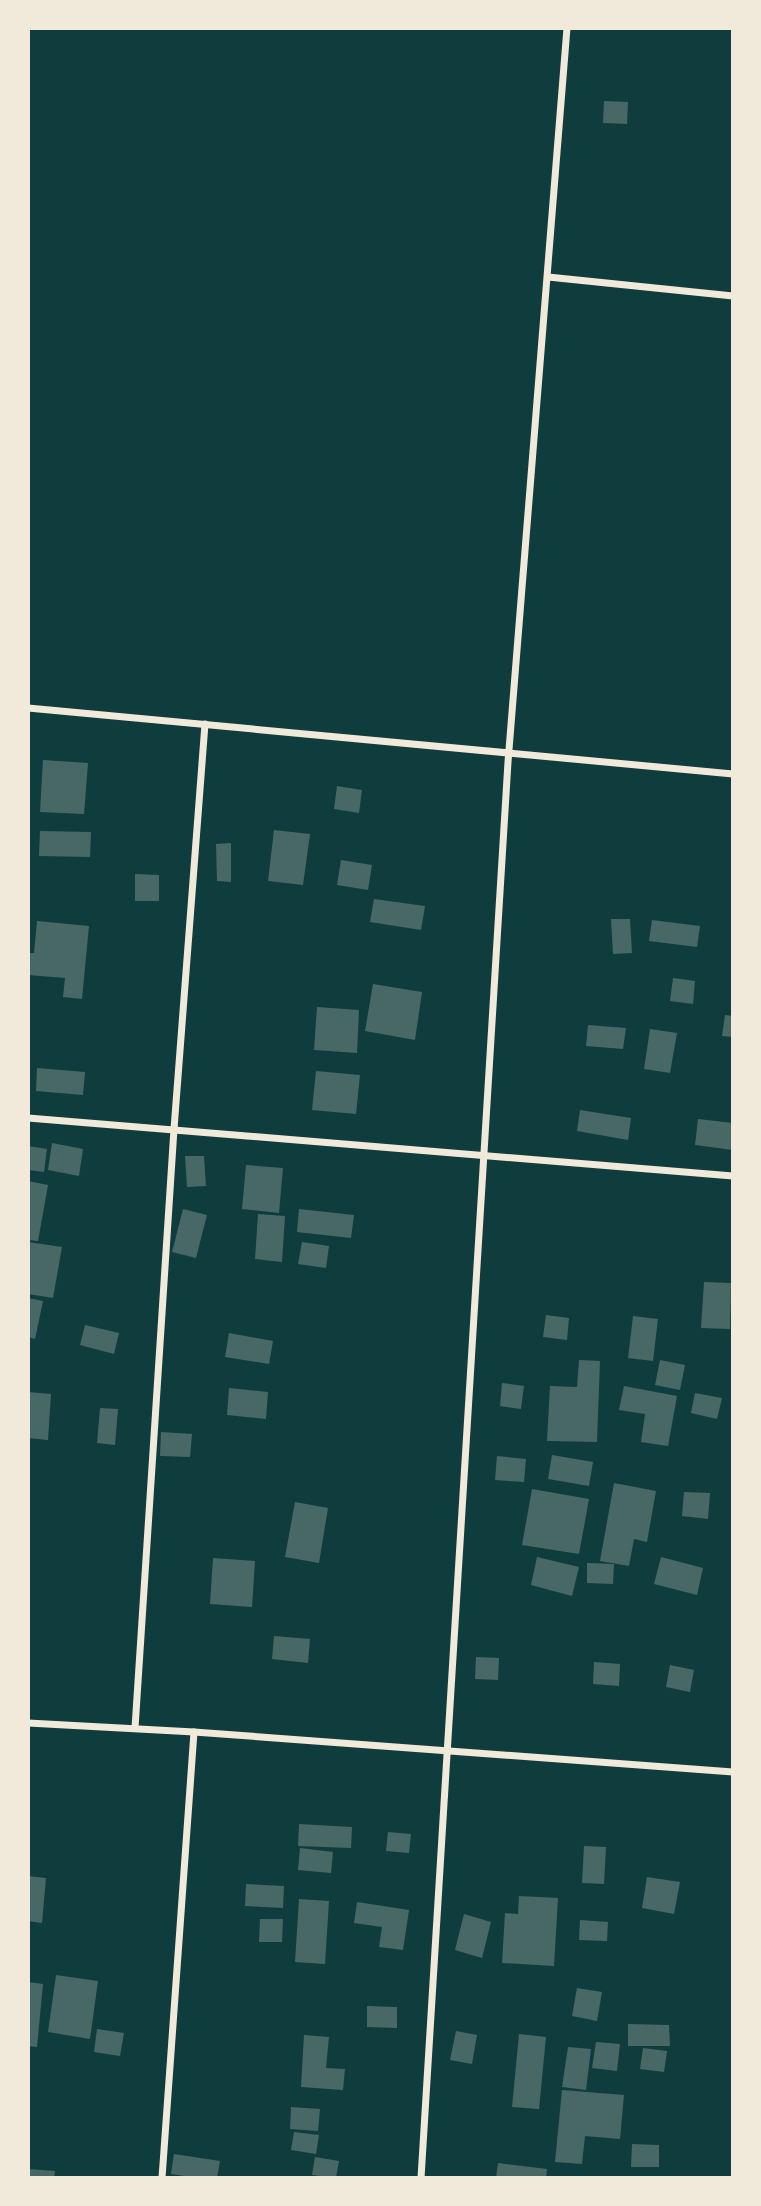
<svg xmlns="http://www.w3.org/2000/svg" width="761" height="2206" font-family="Helvetica,sans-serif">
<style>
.building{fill:#486865}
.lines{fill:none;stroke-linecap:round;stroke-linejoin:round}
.minor{stroke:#f1e9da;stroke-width:7}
</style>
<rect width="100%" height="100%" fill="#0f3d3e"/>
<g class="building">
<path d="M604,101L628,102L627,124L603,123Z"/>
<path d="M43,760L88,763L84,814L40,812Z"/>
<path d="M337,786L362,790L359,813L334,809Z"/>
<path d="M274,830L310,834L303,885L268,881Z"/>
<path d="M40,831L91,832L90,857L39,856Z"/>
<path d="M231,843V882L217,881L216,844Z"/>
<path d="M341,860L372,865L368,890L337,885Z"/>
<path d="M135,874L159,875V901H135Z"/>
<path d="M374,899L425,906L421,930L370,922Z"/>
<path d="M611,919H630L632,953L613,954Z"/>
<path d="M652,920L700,926L697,947L649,941Z"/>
<path d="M37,921L89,926L82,999L63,997L65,978L28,975V953H34Z"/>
<path d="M673,978L695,981L693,1004L670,1001Z"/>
<path d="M373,984L422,992L415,1040L365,1031Z"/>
<path d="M317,1007L359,1010L357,1053L314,1050Z"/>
<path d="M725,1015L733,1016V1037L722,1036Z"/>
<path d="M588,1025L626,1028L623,1049L586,1046Z"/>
<path d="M650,1029L677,1033L670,1073L644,1069Z"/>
<path d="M37,1068L85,1072L83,1095L36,1091Z"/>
<path d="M316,1071L360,1075L356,1114L312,1110Z"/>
<path d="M580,1110L631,1118L628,1140L577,1131Z"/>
<path d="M698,1119L733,1123V1150L695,1145Z"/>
<path d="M52,1143L83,1149L79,1176L48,1170Z"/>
<path d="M28,1146L47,1149L44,1172L28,1170Z"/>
<path d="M185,1156H204L206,1186L187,1187Z"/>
<path d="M246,1165L283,1168L279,1213L242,1209Z"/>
<path d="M28,1181L48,1185L38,1241L28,1240Z"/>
<path d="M183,1209L207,1215L196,1258L172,1252Z"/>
<path d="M299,1209L354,1215L351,1238L297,1232Z"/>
<path d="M258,1214L285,1216L282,1262L255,1259Z"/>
<path d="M28,1242L62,1247L53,1298L28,1294Z"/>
<path d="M302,1242L329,1246L326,1268L298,1264Z"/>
<path d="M704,1282L731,1283L730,1329L701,1328Z"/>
<path d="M28,1298L43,1301L35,1339L28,1337Z"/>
<path d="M546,1315L569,1318L567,1340L543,1337Z"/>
<path d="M633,1316L658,1319L653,1361L628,1358Z"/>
<path d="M85,1325L119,1333L114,1354L80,1345Z"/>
<path d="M229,1333L273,1341L269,1364L225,1357Z"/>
<path d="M579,1360L600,1361L597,1442L547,1441L550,1386L577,1387Z"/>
<path d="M660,1360L685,1365L680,1390L655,1385Z"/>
<path d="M502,1383L524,1386L521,1409L500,1406Z"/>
<path d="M624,1386L677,1396L668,1446L641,1442L645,1414L619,1410Z"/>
<path d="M229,1388L268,1392L266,1419L227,1415Z"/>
<path d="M28,1392L51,1394L48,1440L28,1438Z"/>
<path d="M695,1393L722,1398L717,1419L691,1413Z"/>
<path d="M100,1408L118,1409L115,1445L97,1443Z"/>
<path d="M161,1432L192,1434L190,1457L160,1456Z"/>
<path d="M552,1455L593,1462L589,1486L548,1479Z"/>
<path d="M497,1456L526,1459L524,1482L495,1480Z"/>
<path d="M614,1483L656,1491L647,1542L634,1539L629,1566L600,1561Z"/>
<path d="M532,1489L589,1499L579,1554L522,1545Z"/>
<path d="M684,1492L710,1493L708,1519L682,1516Z"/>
<path d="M295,1502L328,1508L319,1563L285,1557Z"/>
<path d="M537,1557L579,1567L572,1596L531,1585Z"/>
<path d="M661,1557L703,1568L697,1595L654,1584Z"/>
<path d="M213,1558L255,1561L252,1607L210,1604Z"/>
<path d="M587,1563L614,1564L613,1584L587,1583Z"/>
<path d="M274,1636L310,1639L308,1663L272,1659Z"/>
<path d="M476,1657L499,1658L498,1680L475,1679Z"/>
<path d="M594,1662L620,1664L619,1686L593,1684Z"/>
<path d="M670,1665L694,1670L690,1692L666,1687Z"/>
<path d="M299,1824L352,1827L351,1848L298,1846Z"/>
<path d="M388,1832L411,1834L409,1853L386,1851Z"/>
<path d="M584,1846L606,1847L604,1884L582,1883Z"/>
<path d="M300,1848L333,1852L331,1873L298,1870Z"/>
<path d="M28,1876L46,1878L42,1923L28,1921Z"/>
<path d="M647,1877L680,1882L674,1914L642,1908Z"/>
<path d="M246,1884L284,1886L283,1908L245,1906Z"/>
<path d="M519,1896L558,1898L554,1966L502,1963L505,1913L518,1914Z"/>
<path d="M299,1899L329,1901L325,1964L295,1962Z"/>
<path d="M357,1902L409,1910L403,1950L379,1947L382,1927L354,1923Z"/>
<path d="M464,1914L491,1922L482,1958L455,1950Z"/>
<path d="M260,1919H283L282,1942H259Z"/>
<path d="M580,1920L608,1922L607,1941L579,1940Z"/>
<path d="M56,1975L98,1981L90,2039L48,2032Z"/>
<path d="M28,1982L43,1984L37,2047L28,2046Z"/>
<path d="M577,1988L602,1992L597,2021L572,2016Z"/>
<path d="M367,2006L397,2007V2028L367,2027Z"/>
<path d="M628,2024L669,2025L670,2046H628Z"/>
<path d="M97,2029L124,2033L120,2056L94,2052Z"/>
<path d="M456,2031L477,2035L472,2064L450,2060Z"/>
<path d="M519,2034L546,2037L539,2109L512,2107Z"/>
<path d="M304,2035L329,2037L326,2068L345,2069L343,2090L301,2087Z"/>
<path d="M596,2042L620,2044L617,2071L592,2068Z"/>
<path d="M568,2047L591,2049L586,2090L562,2087Z"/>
<path d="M643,2048L667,2051L664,2072L640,2069Z"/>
<path d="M562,2090L624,2095L620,2139L585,2136L582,2164L555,2162Z"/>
<path d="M291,2107L320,2109L318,2131L290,2129Z"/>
<path d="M294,2132L319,2135L316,2154L291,2150Z"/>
<path d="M632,2144L659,2145V2167H631Z"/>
<path d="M174,2154L220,2161L217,2178H198L171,2174Z"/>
<path d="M315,2157L339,2161L336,2178L312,2175Z"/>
<path d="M498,2163L547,2169L546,2178H496Z"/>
<path d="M28,2169L55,2171L54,2178H28Z"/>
</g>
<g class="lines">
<g class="minor">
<path d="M548,277L733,296"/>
<path d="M28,708L733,774"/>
<path d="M28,1118L733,1176"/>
<path d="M28,1723L194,1732L733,1772"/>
<path d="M135,1728L174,1129L205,724"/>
<path d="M162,2178L194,1732"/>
<path d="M421,2178C446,1706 475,1234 508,762C526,517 549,273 567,28"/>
</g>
</g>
<rect width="761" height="2206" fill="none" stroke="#f1e9da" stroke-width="60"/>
</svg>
